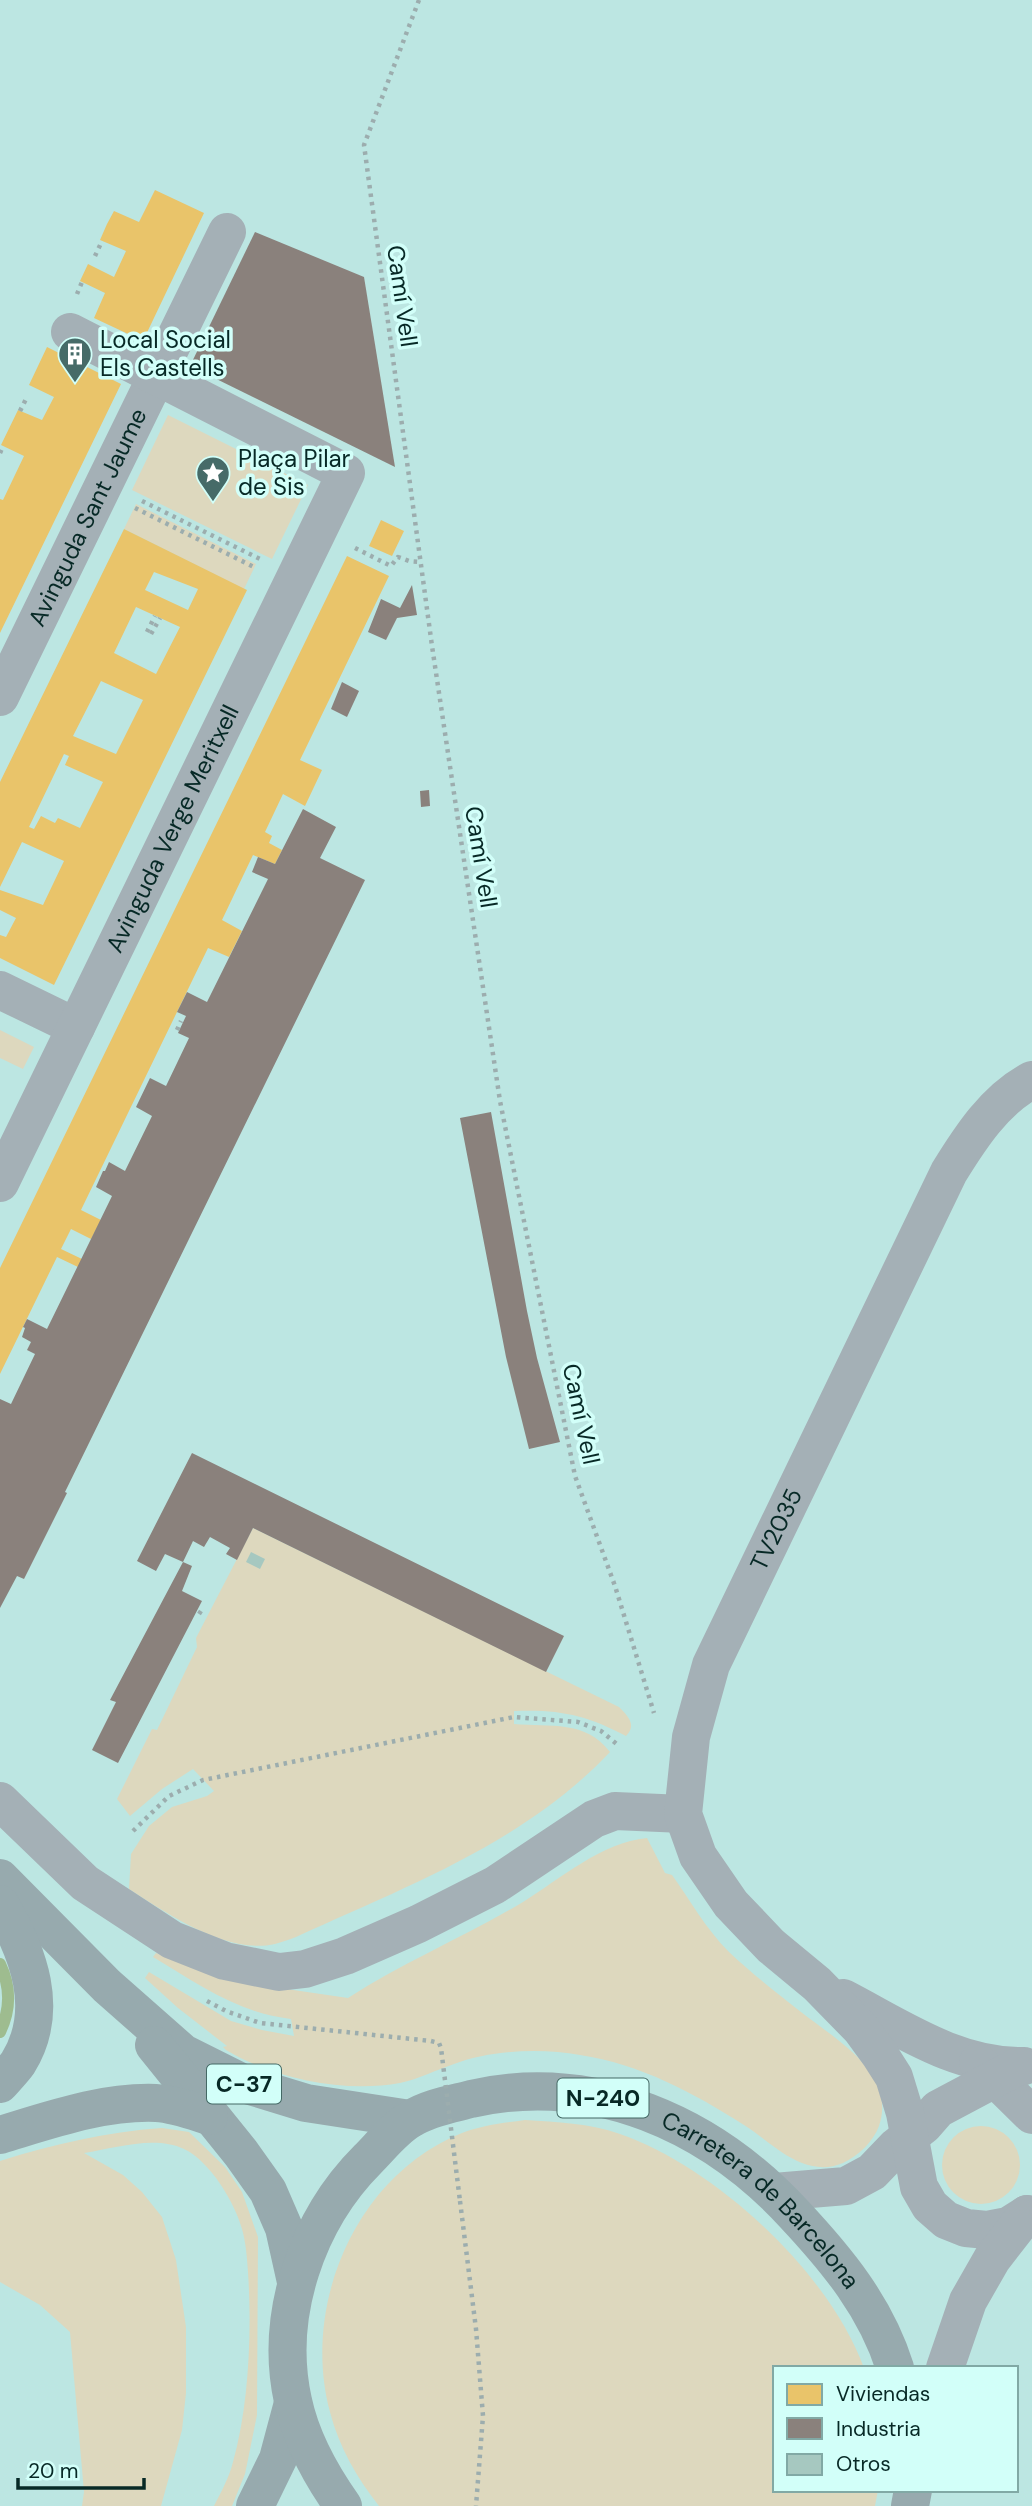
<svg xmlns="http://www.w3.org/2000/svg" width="1032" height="2506" font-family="'DM Sans',sans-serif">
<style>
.green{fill:#ddd8be}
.homes{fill:#e9c46a;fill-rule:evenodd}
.industry{fill:#8a817c}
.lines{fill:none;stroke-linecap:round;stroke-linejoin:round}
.stream{stroke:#9ebc8f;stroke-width:12}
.building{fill:#a6c8c0}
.path{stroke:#9cadae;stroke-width:4.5;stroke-dasharray:3.5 5;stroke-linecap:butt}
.minor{stroke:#a4b0b6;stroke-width:38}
.major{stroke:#97aaae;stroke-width:38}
.path-bridge{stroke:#9cadae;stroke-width:4.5;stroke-dasharray:3.5 5;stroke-linecap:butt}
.labels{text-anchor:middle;stroke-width:7;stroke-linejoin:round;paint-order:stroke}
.shield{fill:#d2fff9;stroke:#446965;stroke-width:2}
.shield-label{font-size:23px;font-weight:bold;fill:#072926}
.street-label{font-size:24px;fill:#072926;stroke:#d2fff9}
.poi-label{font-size:24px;fill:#072926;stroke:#d2fff9;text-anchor:start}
</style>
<rect width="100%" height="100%" fill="#bce6e2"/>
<g class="green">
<path d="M168,415L308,485L272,559L132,490Z"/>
<path d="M136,504L256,564L244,589L124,529Z"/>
<path d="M0,1030L34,1047L23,1069L0,1058Z"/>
<path d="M253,1528L619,1707C628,1716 637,1725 626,1736C587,1715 559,1709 514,1711V1724C550,1727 586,1720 610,1752C524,1843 407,1886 296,1937C290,1939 283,1942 275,1944C227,1955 168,1914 129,1889L131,1854L149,1826L172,1807L207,1796L214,1791L193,1769L162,1789L130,1816L117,1799L152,1729L157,1730L197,1647L196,1638Z"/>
<path d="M647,1838L665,1873L672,1875C690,1900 706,1929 728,1951C751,1973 777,1993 801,2012C835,2039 897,2073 879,2126C873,2142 858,2156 843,2163C829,2169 815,2168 802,2163C781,2155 763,2137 744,2125C694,2093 640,2064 580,2055C541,2048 492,2050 454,2064C436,2070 419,2079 400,2083C344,2093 274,2079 226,2050L223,2047L227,2046L178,2008L145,1978L149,1972L231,2021L262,2030L294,2036L291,2019C238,2013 198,1984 153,1957L156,1953L215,1976L252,1984L348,1998C404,1962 466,1936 523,1902C560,1879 602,1842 647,1838Z"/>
<path d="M525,2120C557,2122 589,2123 620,2134C715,2167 829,2272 864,2368H775V2490H878L875,2506H379C357,2478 339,2447 330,2412C301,2305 356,2175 462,2133C483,2125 504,2123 525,2120Z"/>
<circle cx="981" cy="2165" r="39"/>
<path d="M162,2128L189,2132L225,2167L242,2192L258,2237L257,2415L245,2474L232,2506H214C221,2492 229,2478 233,2462C249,2405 252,2331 248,2272C247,2258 246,2243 242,2229C235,2203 210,2161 184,2149C155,2135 115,2148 84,2153L123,2175L142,2192L162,2217L176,2260L186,2327V2393L182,2430L161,2506H82L84,2492L70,2332L40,2305L0,2282V2161C54,2144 106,2132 162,2128Z"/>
</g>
<g class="homes">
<path d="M155,190L204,213L143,341L94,318L105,293L80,281L88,264L114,277L126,251L100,240L107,224L114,211L139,222Z"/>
<path d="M47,347L121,384L0,633V499L3,500L24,456L1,445L18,410L42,420L54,397L29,385Z"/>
<path d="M381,520L404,531L392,556L369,546Z"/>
<path d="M124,529L247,590L54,985L0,958V935L6,937L16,918L0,910V890L43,905L64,861L22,842L0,887V782ZM154,572L198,589L188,610L145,590ZM136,607L180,627L156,674L114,653ZM101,681L143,700L116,754L73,736ZM64,754L69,756L65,765L103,782L80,828L58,818L55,823L41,816L34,829L29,827Z"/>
<path d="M347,556L389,576L300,760L322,770L305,806L283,794L265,832L272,836L269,843L282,850L275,864L253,855L222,920L242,931L229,957L208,948L81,1210L101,1220L91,1239L71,1229L61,1249L82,1259L78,1267L57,1257L0,1374V1268Z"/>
</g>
<g class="industry">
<path d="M255,232L364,277L395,467L190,366Z"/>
<path d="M412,585L417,615L397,618L386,640L368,632L381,599L400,608Z"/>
<path d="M342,682L359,691L347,717L331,709Z"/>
<path d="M429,790L430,806L421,807L420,791Z"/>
<path d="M303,809L336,827L320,858L365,880L65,1492L67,1493L24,1579L17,1576L0,1608V1399L11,1404L35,1354L27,1350L31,1342L22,1337L25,1328L23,1327L27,1319L47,1329L112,1196L96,1187L103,1171H105L109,1162L125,1171L152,1116L136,1107L150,1078L166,1086L189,1038L178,1033L186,1016L177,1012L187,992L207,1002L268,879L252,872L258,857L275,864Z"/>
<path d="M491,1112L527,1311L537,1358L560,1442L529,1449L506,1357L460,1118Z"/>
<path d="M192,1453L564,1636L546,1672L253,1528L237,1560L226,1554L230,1548L210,1537L204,1547L193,1541L183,1562L165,1554L156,1571L137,1561Z"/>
<path d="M183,1562L192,1566L182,1591L202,1601L118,1763L92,1750L116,1702L110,1700Z"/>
</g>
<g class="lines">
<path class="stream" d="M0,1964C11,1987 11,2009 0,2032"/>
</g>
<path class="building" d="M251,1552L265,1559L260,1569L246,1562Z"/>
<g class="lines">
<g class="path">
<path d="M419,0L364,145L432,646L500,1101L575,1476L615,1586L654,1713"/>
<path d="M95,256L102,241"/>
<path d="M77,294L82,282"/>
<path d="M20,411L27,397"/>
<path d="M0,453L3,446"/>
<path d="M142,501L260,559"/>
<path d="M135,508L256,568"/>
<path d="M355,548L391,566L398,557L409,561L421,562"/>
<path d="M147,632L155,616"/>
<path d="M151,634L160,618"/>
<path d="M177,1030L181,1021"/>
<path d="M199,1614L201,1611"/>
<path d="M133,1831L169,1796L203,1780L514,1717L578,1722L601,1731L618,1745"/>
<path d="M207,2001L226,2011L260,2023L431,2041"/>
<path d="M460,2201L476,2329L483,2416L476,2506"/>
</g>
<g class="minor">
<path id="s1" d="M0,697L227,232"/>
<path d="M0,990L76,1027"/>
<path id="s2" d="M0,1183L346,473L70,332"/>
<path d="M0,1801L85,1883L172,1940L225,1961L279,1972L305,1969L345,1956L418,1924L495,1885L594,1819L615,1811L683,1814"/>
<path d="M843,1998C901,2028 956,2067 1024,2066"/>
<path d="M978,2062L1032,2115"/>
<path d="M774,2192L846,2186L872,2172L896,2147L924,2125L938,2109L1019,2066"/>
<path id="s3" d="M1027,2214L1008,2226L987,2230L966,2228L946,2220L930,2206L919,2187L905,2113L894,2077L880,2055L861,2029L817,1984L771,1946L731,1904L698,1856L683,1814L691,1737L711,1665L949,1172C970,1138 995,1099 1032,1080"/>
<path d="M945,2368L968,2301L992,2259L1027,2214"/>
</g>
<g class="major">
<path d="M0,1878L107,1986L183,2053L247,2085L306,2103L410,2119"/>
<path d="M0,1904C28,1952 51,2010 18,2063C13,2070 6,2077 0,2084"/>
<path d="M154,2045L241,2153L268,2191L284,2228L296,2282"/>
<path d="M0,2135C50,2120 103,2101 156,2103C174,2104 193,2111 209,2116"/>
<path d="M255,2506L278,2459L293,2403"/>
<path id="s4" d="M343,2506C321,2475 301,2439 293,2401C274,2315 307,2220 368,2159C381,2146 395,2128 411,2119C428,2108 452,2104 471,2099C594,2071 711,2124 794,2214C837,2260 876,2307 895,2368"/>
<path d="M910,2506L913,2490"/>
</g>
<path class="path-bridge" d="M431,2041L439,2043L441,2048L460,2201"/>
</g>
<defs>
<g id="building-pin" transform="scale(1.75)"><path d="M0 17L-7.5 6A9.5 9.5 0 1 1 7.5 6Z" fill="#466b68" stroke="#d2fff9"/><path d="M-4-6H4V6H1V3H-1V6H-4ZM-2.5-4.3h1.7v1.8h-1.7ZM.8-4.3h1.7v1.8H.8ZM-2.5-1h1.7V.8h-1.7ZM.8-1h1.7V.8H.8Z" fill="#fff"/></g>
<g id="sight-pin" transform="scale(1.75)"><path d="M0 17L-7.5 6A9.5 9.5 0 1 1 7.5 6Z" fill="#466b68" stroke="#d2fff9"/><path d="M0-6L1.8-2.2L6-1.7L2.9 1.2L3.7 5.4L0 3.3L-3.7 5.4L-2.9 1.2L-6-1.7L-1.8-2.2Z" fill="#fff"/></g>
</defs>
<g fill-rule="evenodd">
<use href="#building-pin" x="75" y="354"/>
<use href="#sight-pin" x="213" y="473"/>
</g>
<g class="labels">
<g class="shield">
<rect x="207" y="2064.5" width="74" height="39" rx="5"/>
<rect x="557.5" y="2078.5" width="91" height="39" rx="5"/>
</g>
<g class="shield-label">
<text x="244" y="2092">C-37</text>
<text x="603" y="2106">N-240</text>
</g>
<g class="street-label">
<text transform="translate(402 296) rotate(82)" y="8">Camí Vell</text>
<text dy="8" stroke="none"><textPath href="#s1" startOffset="200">Avinguda Sant Jaume</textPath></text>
<text dy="8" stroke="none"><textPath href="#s2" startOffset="394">Avinguda Verge Meritxell</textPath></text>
<text transform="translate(481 857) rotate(81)" y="8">Camí Vell</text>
<text transform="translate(581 1414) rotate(78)" y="8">Camí Vell</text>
<text dy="8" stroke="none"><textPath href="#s3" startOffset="887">TV2035</textPath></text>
<text dy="8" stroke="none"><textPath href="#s4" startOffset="828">Carretera de Barcelona</textPath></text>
</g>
<g class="poi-label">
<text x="100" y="348">Local Social<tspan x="100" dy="28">Els Castells</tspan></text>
<text x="238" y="467">Plaça Pilar<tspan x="238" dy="28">de Sis</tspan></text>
</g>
</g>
<rect x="773" y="2366" width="245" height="126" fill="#d2fff9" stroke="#81a9a5" stroke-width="2"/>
<rect x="787" y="2384" width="35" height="21" fill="#e9c46a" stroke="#81a9a5" stroke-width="2"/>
<text x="836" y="2401" font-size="21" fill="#072926">Viviendas</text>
<rect x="787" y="2418" width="35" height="21" fill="#8a817c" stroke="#81a9a5" stroke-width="2"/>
<text x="836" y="2436" font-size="21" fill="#072926">Industria</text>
<rect x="787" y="2454" width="35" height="21" fill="#a6c8c0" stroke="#81a9a5" stroke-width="2"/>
<text x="836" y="2471" font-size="21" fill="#072926">Otros</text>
<path d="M18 2478v10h126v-10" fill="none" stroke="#072926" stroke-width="3.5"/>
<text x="28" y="2478" font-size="21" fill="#072926" stroke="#d2fff9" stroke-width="5" paint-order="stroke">20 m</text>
</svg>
